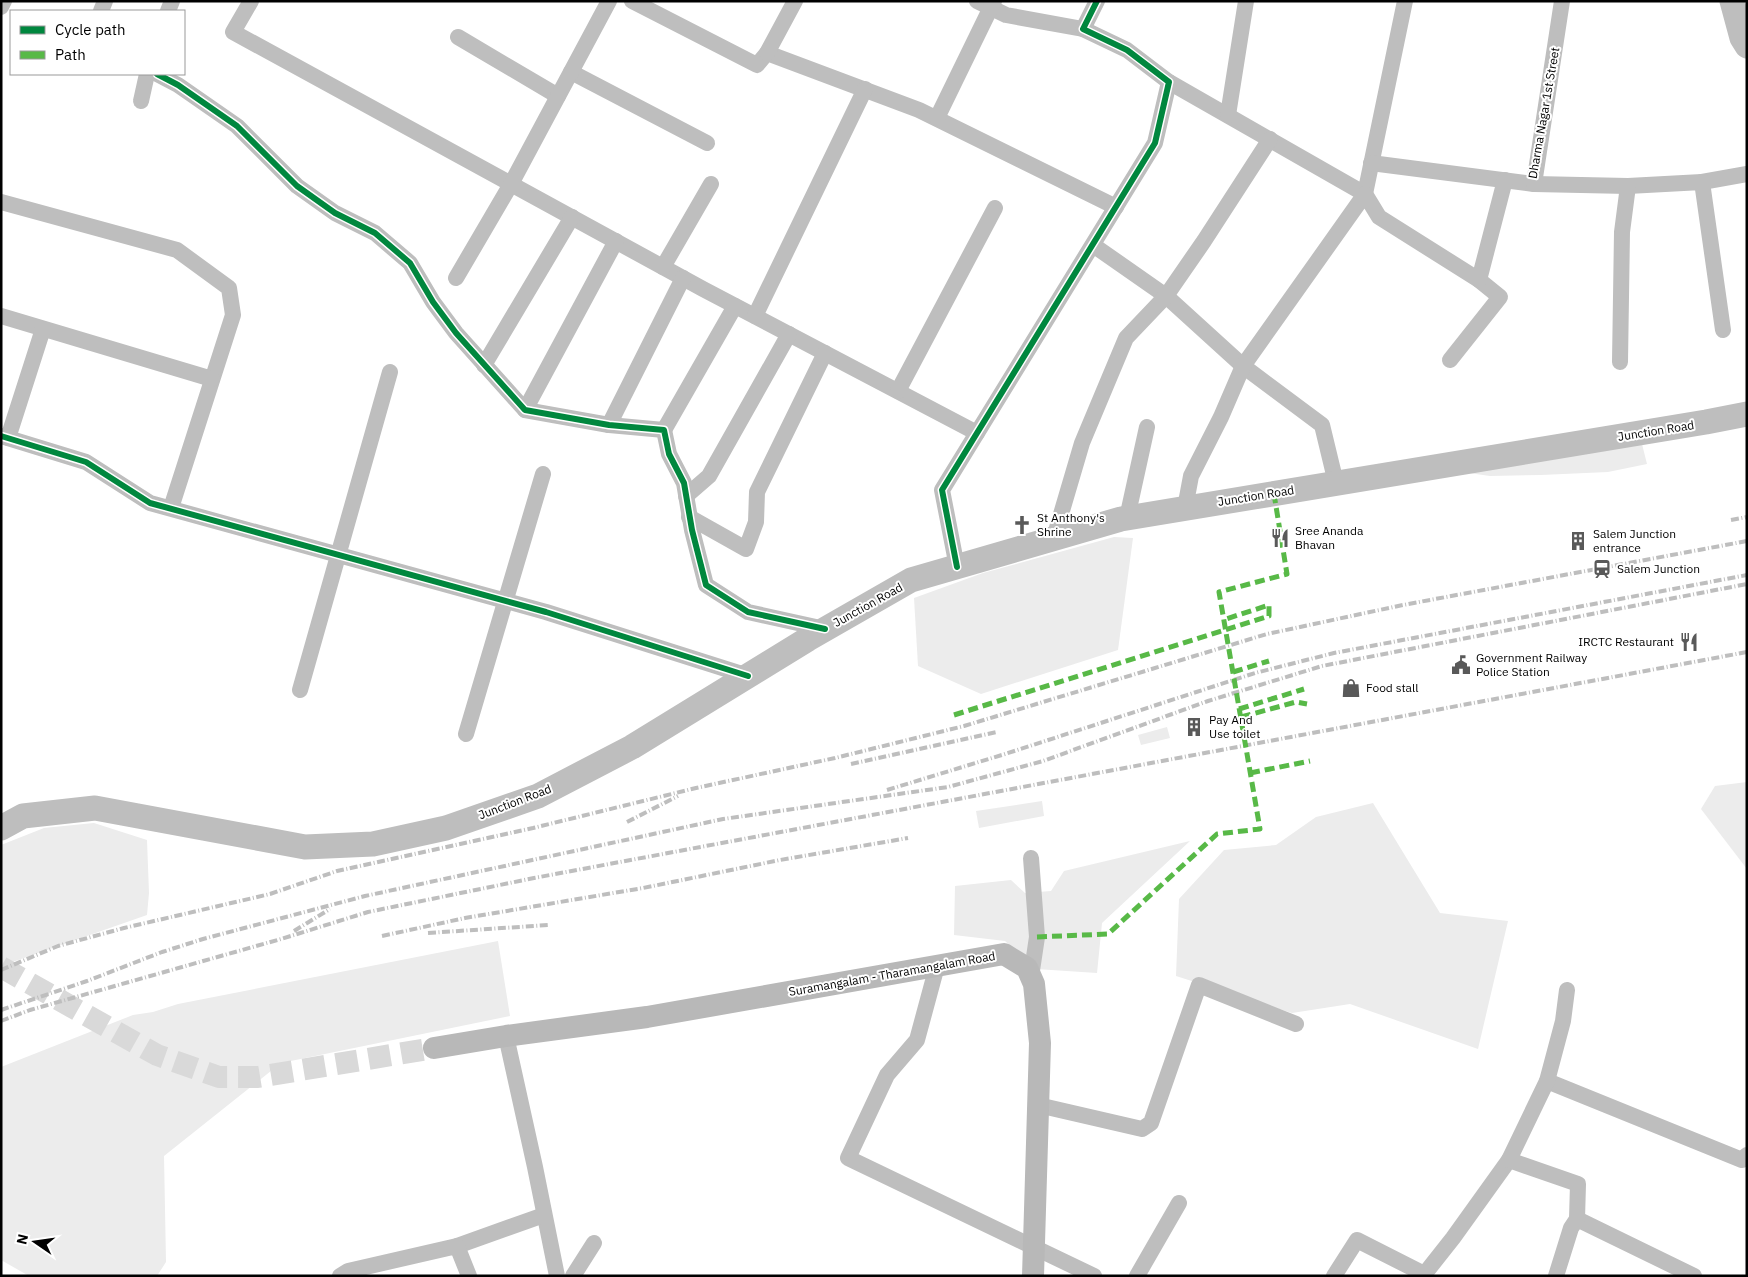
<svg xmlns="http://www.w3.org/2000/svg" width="1748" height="1277" font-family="'IBM Plex Sans',sans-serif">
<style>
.green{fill:#ececec}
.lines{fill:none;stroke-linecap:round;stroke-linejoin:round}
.secondary-tunnel{stroke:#d9d9d9;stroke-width:22;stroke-dasharray:22 11;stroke-linecap:butt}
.street{stroke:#bebebe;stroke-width:16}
.secondary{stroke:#b8b8b8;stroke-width:22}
.primary{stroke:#bebebe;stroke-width:25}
.rail{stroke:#bebebe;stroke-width:4;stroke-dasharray:8 2.5 1 2.5;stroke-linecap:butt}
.quiet{stroke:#58b947;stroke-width:5;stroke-dasharray:10 5;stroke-linecap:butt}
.cycleway-casing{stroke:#fff;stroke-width:9}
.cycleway{stroke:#00873e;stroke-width:6}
.labels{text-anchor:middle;stroke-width:4;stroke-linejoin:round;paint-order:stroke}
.street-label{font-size:12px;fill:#000;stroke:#fff}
.poi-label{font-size:12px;fill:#000;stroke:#fff;text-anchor:start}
</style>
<rect width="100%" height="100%" fill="#fff"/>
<g class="green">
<path d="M1641,440L1647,464L1608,472L1541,475L1490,476L1462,472Z"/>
<path d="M1114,537L1133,538L1118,650L981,694L918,666L914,598L983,573Z"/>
<path d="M1167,727L1170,738L1141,745L1138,735Z"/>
<path d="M1747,782V869L1701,809L1715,786Z"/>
<path d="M1042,801L1044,816L979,828L976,811Z"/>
<path d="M1373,803L1440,913L1508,921L1478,1049L1350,1004L1292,1013L1176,976L1179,899L1224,850L1276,845L1316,817Z"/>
<path d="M94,823L147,840L149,893L147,915L1,966V845L44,828Z"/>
<path d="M1190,841L1102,923L1097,973L1036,969L1005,941L954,935L955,886L1011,880L1025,893L1051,891L1064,871Z"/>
<path d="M498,941L510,1016L281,1063L164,1156L166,1262L157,1276H29L1,1260V1067L133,1015L153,1012L178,1004Z"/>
</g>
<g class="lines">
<path class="secondary-tunnel" d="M1,967L157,1055L219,1077H258L434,1048"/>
<g class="street">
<path d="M251,1L233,32L703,289L977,433"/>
<path d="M632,1L757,65L767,53L919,110L1116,207"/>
<path d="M977,1L1006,15L1083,29"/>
<path d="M1,7L4,1"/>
<path d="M101,11L105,1"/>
<path d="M168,11L172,1"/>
<path d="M458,37L558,96"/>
<path d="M767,53L795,1"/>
<path d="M571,72L707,143"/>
<path d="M157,74L178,85L237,126L297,186L335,213L375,233L410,263L433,302L456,333L525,410L609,425L664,430L669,454L684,483L692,530L706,585L748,612L825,629"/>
<path d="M1169,82L1365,194L1405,1"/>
<path d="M141,101L147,74"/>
<path d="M1228,115L1246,1"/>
<path d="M937,118L994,1"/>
<path d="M1371,163L1534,184L1562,1"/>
<path d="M1702,182L1747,174"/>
<path d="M1534,184L1628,186L1702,182L1723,330"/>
<path d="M1,202L177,250L229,288L233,315L171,508"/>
<path d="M1093,245L1166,296L1243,366L1322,425L1336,483"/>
<path d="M663,267L711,184"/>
<path d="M456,278L511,184L609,1"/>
<path d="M1,316L212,379"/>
<path d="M755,316L865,89"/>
<path d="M1450,360L1500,297L1479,280"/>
<path d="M1620,362L1622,232L1628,186"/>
<path d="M484,365L572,217"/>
<path d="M898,391L995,208"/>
<path d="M525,410L616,241"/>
<path d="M609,425L683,278"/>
<path d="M664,430L735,306"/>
<path d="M1,436L86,462L150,503L546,612L748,676"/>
<path d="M8,438L43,329"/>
<path d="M686,496L709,476L789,334"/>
<path d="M1185,508L1191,476L1221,417L1243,366L1365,194L1379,217L1479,280L1505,180"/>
<path d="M689,517L746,549L756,522L757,492L825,353"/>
<path d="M1127,518L1147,427"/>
<path d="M1054,538L1082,443L1126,338L1166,296L1204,241L1270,139"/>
<path d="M957,567L942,490L1155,143L1169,82L1127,50L1083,29L1097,1"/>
<path d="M300,690L390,372"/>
<path d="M466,734L543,474"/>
<path d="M937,966L917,1040L887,1075L848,1158L1094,1276"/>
<path d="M1031,977L1037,937L1031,858"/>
<path d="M506,1036L535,1167L557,1276"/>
<path d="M1547,1081L1742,1160L1747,1155"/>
<path d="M1038,1105L1142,1129L1151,1123L1199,985L1296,1024"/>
<path d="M1577,1219L1694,1276"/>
<path d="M457,1246L544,1215"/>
<path d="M340,1276L348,1271L457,1246L469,1276"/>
<path d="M573,1276L594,1243"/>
<path d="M1137,1276L1179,1203"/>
<path d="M1334,1276L1357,1240L1424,1274"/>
<path d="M1423,1276L1453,1238L1509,1160"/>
<path d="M1556,1276L1571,1228L1577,1219L1578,1184L1509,1160L1547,1081L1563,1021L1567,990"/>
</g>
<path class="secondary" d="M434,1048L506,1036L647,1017L1004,954L1027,968L1034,984L1040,1043L1033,1276"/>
<g class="primary">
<path d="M1732,1L1742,38L1747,46"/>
<path d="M1,828L23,816L95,808L305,847L373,844L446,828L538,796L632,747L808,639L911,580L1121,519L1706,422L1747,414"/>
</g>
<g class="rail">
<path d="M1731,520L1747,517"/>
<path d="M851,764L997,732"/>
<path d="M887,790L1005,754L1255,673L1334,653L1747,575"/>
<path d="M627,822L678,796"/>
<path d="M294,931L330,909"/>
<path d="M428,933L548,925"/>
<path d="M382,936L465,918L643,888L780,860L908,838"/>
<path d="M1,970L58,946L124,928L270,894L337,871L533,828L696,788L835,758L964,726L1267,634L1403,605L1747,541"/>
<path d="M1,1010L87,981L162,952L203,939L365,896L723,819L948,787L1043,761L1208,701L1322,666L1747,584"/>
<path d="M1,1021L30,1010L281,939L368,912L534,878L1747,652"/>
</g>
<g class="quiet">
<path d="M1233,672L1269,661"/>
<path d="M1239,709L1304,689"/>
<path d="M954,715L1269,616V605L1223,620"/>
<path d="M1241,717L1296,702L1307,704"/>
<path d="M1250,773L1310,761"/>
<path d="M1037,937L1108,934L1217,834L1260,829L1219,592L1287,574L1274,494"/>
</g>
<g class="cycleway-casing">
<g id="cycleway">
<path d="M157,74L178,85L237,126L297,186L335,213L375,233L410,263L433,302L456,333L525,410L609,425L664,430L669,454L684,483L692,530L706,585L748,612L825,629"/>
<path d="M1,436L86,462L150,503L546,612L748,676"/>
<path d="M957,567L942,490L1155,143L1169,82L1127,50L1083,29L1097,1"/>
</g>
</g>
<use href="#cycleway" class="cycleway"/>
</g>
<defs>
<g id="church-bare" transform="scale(1.5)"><path d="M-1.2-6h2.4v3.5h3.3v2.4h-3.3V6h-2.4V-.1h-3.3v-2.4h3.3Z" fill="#595959" stroke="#fff" stroke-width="2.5" paint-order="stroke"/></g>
<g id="restaurant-bare" transform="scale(1.5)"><path d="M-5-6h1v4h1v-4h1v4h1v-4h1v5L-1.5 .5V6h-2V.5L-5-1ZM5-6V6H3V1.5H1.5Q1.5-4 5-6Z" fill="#595959" stroke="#fff" stroke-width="2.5" paint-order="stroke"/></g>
<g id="building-bare" transform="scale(1.5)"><path d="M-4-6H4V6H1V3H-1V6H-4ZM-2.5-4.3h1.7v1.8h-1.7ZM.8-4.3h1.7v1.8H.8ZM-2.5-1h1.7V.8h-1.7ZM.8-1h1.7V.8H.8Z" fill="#595959" stroke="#fff" stroke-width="2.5" paint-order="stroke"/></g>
<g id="station-bare" transform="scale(1.5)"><path d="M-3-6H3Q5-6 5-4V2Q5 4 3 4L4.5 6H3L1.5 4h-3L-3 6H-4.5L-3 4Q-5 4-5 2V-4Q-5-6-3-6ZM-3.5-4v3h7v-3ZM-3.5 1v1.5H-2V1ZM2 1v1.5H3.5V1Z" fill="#595959" stroke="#fff" stroke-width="2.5" paint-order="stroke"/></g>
<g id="civic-bare" transform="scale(1.5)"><path d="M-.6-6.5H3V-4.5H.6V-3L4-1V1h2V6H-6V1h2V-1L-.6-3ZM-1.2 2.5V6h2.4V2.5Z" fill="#595959" stroke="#fff" stroke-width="2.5" paint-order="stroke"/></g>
<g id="shop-bare" transform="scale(1.5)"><path d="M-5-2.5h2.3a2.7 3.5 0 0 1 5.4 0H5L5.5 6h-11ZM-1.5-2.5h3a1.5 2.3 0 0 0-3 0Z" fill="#595959" stroke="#fff" stroke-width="2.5" paint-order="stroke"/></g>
</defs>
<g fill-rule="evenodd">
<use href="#church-bare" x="1022" y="525"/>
<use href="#restaurant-bare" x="1280" y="538"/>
<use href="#building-bare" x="1578" y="541"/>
<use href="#station-bare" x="1602" y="569"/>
<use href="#restaurant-bare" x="1689" y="642"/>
<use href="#civic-bare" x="1461" y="665"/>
<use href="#shop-bare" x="1351" y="688"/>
<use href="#building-bare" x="1194" y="727"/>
</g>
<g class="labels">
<g class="street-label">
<text transform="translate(1544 113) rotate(-80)" y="4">Dharma Nagar 1st Street</text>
<text transform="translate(1656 431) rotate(-9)" y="4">Junction Road</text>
<text transform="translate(1256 496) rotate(-9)" y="4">Junction Road</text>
<text transform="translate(868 605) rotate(-29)" y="4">Junction Road</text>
<text transform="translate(515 802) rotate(-21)" y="4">Junction Road</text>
<text transform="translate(892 974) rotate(-10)" y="4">Suramangalam - Tharamangalam Road</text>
</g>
<g class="poi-label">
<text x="1037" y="522">St Anthony's<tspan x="1037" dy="14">Shrine</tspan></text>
<text x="1295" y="535">Sree Ananda<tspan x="1295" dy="14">Bhavan</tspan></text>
<text x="1593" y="538">Salem Junction<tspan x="1593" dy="14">entrance</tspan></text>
<text x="1617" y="573">Salem Junction</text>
<text x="1674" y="646" text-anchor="end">IRCTC Restaurant</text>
<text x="1476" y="662">Government Railway<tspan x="1476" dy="14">Police Station</tspan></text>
<text x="1366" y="692">Food stall</text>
<text x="1209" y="724">Pay And<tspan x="1209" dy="14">Use toilet</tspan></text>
</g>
</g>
<rect width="1748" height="1277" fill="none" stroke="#000000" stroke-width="5"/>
<rect x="10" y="10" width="175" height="65" fill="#ffffff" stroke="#999999"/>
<rect x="20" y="26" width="25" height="8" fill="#00873e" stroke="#999999"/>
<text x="55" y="35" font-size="15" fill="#000000">Cycle path</text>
<rect x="20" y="51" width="25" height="8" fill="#58b947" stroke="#999999"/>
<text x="55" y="60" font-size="15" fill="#000000">Path</text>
<g transform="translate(35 1242) rotate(283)" stroke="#ffffff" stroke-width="4" paint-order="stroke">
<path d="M0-4L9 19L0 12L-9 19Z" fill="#000000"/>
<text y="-8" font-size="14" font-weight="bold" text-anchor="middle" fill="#000000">N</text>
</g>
</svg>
